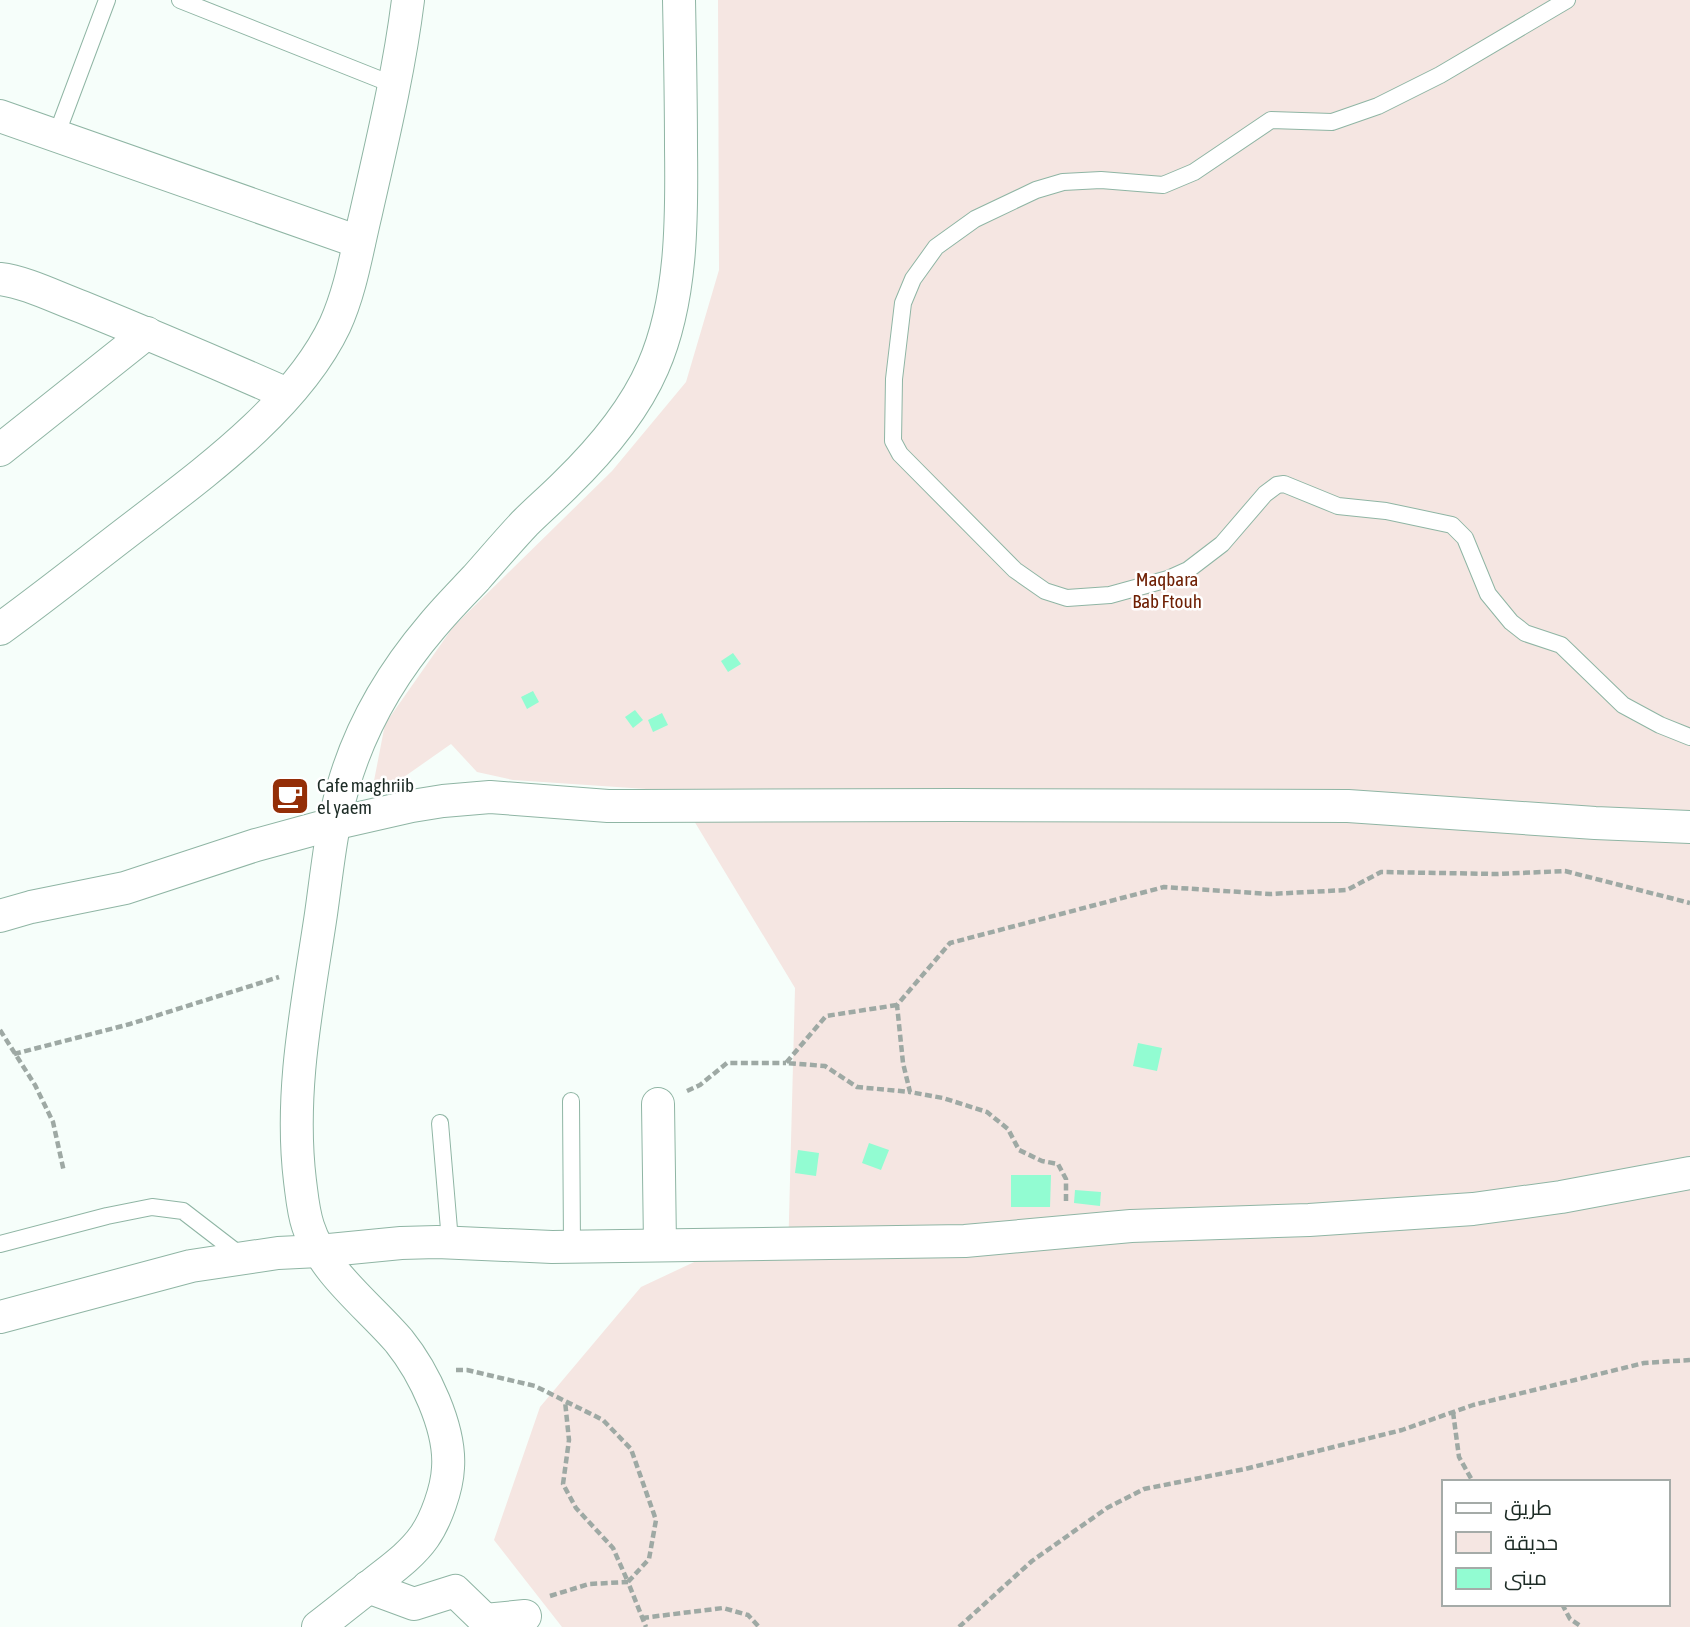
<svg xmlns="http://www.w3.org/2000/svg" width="1690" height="1627" font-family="'Asap Condensed',Cairo,sans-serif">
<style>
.green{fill:#f5e6e2;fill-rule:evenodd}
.building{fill:#92fcd2}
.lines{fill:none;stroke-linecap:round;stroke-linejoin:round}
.service-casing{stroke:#8fb5a4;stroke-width:18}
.minor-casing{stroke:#8fb5a4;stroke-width:34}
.path{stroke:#9ea9a4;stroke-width:4.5;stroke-dasharray:7 3.5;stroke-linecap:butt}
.service{stroke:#fff;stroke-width:16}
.minor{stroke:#fff;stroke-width:32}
.labels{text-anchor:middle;stroke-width:5;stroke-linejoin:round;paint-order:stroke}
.park-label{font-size:19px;fill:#6f2004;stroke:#fff}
.poi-label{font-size:19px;fill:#1d2c26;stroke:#fff;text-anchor:start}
</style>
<rect width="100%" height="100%" fill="#f6fefa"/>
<path class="green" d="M718,0H1690V1627H562L494,1540L540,1407L641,1287L707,1256L788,1257L795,988L676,791L513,780L477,772L451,744L384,791L373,786L385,724L453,627L612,471L686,382L719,270ZM1443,1482H1667V1604H1443Z"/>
<g class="building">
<path d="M733,653L741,664L728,672L721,661Z"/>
<path d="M533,691L539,702L527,709L521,697Z"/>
<path d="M635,710L643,720L633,728L625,717Z"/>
<path d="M662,713L668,725L653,732L648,720Z"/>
<path d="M1138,1043L1162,1048L1157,1071L1133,1066Z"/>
<path d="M869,1143L889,1150L881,1170L862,1163Z"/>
<path d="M798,1150L819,1153L816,1176L795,1173Z"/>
<path d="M1011,1175H1051L1050,1207H1011Z"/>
<path d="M1075,1190L1101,1192L1100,1206L1074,1203Z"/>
</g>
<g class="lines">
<g class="service-casing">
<g id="service">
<path d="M180,0L394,85"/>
<path d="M1567,0L1440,75L1378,106L1332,122L1271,120L1194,172L1163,185L1101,180L1063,182L1036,190L975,219L936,247L913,279L903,303L894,379L893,441L900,454L1015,570L1045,591L1067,598L1110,595L1168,579L1188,570L1222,544L1265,494L1277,485L1284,484L1338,506L1386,511L1452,525L1465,538L1488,594L1511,622L1525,633L1561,645L1623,705L1660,725L1690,737"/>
<path d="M56,136L107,0"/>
<path d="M571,1101L572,1246"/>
<path d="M440,1123L450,1241"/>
<path d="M0,1244L107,1216L152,1207L183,1211L244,1258"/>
</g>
</g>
<g class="minor-casing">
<g id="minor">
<path d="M0,116L359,242"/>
<path d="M0,279C26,282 57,298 82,307C151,335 219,364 287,394"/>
<path d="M0,450L147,333"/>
<path d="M0,629C47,595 93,558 139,523C208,470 297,405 335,325C351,290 357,250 366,213C382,142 399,72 408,0"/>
<path d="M0,916L31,907L125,888L256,845L333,824L412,806L443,801L490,797L608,806H638L956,805L1348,806L1595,823L1690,827"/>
<path d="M658,1104L660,1245"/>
<path d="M0,1317L191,1266L278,1253L319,1251L401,1243L437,1242L552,1247L965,1241L1131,1226L1309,1220L1473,1209L1561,1197L1690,1173"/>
<path d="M368,1587L414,1604L455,1591L485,1620L525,1616"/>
<path d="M318,1627C335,1614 352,1600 369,1587C387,1572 410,1557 424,1537C436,1520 447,1489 448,1468C451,1428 424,1372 399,1341C369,1306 322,1271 308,1226C303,1211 302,1196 300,1181C289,1091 308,1002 321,914C327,872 331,828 343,787C360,727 392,673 432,626C446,609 461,594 476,578C492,560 508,541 525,523C538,510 552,498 565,485C600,451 634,411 653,367C682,301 682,219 681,148C681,99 680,49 679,0"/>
</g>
</g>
<g class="path">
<path d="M897,1005L826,1016L786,1063L825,1066L857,1087L910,1092"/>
<path d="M0,1030L35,1085L53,1122L64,1172"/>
<path d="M14,1054L130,1024L279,977"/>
<path d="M687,1091L700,1085L727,1063H786"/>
<path d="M1066,1201V1179L1058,1164L1042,1161L1019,1150L1008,1129L987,1112L943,1098L910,1092L903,1063L897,1005L950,943L1164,887L1270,894L1347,890L1381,872L1498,874L1565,871L1690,903"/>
<path d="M456,1370H467L535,1386L603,1420L631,1449L656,1520L649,1559L628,1582L613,1548L576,1508L563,1484L569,1440L565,1401"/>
<path d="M1453,1412L1459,1457L1473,1482"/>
<path d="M550,1596L589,1584L628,1582L646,1627"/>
<path d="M1562,1604L1570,1619L1582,1627"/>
<path d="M642,1618L723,1608L748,1615L759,1627"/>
<path d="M959,1627L1032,1561L1107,1508L1144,1489L1245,1469L1402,1430L1473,1405L1644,1363L1690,1360"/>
</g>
<use href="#service" class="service"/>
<use href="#minor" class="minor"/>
</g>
<defs>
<g id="cafe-square" transform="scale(2.0125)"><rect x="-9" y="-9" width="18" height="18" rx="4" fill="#942e07" stroke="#fff"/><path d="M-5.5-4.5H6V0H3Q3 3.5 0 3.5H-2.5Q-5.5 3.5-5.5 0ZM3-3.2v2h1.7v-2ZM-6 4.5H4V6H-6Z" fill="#fff"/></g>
</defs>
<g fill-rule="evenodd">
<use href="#cafe-square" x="290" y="796"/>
</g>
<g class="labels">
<g class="park-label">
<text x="1167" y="586">Maqbara<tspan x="1167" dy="22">Bab Ftouh</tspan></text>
</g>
<g class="poi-label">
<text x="317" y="792">Cafe maghriib<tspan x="317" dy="22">el yaem</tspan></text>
</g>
</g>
<rect x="1442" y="1480" width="228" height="126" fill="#ffffff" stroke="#a5aba8" stroke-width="2"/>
<rect x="1456" y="1503" width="35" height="10" fill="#ffffff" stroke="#a5aba8" stroke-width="2"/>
<text x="1504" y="1515" font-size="21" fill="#1d2c26">طريق</text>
<rect x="1456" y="1532" width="35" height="21" fill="#f5e6e2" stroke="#a5aba8" stroke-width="2"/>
<text x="1504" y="1550" font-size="21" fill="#1d2c26">حديقة</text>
<rect x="1456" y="1568" width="35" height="21" fill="#92fcd2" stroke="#a5aba8" stroke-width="2"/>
<text x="1504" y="1585" font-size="21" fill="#1d2c26">مبنى</text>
</svg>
